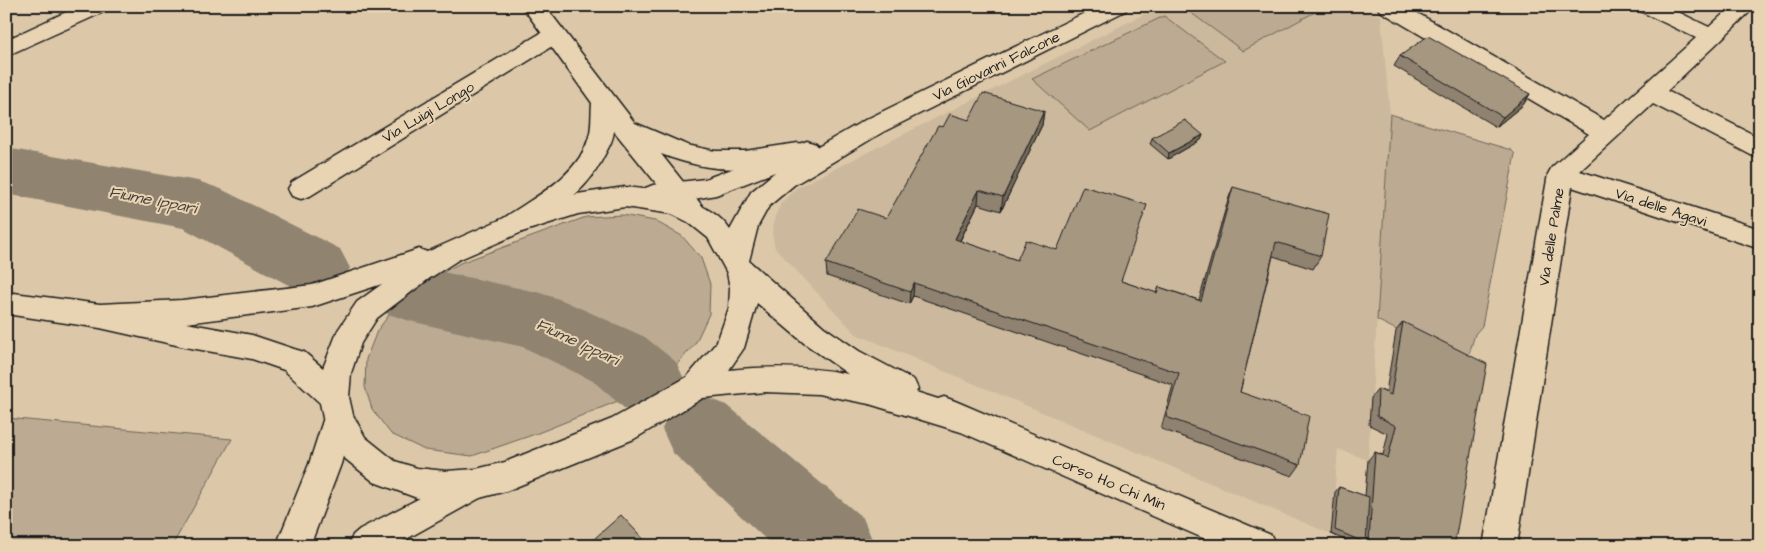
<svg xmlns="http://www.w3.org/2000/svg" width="1766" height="552" font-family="'Architects Daughter',sans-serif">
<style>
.built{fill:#ccb99d}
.green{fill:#bcab92;stroke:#6c6457}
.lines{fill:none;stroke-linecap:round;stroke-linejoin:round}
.river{fill:#908471;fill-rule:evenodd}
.minor-casing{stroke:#1c1c1c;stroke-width:3}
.tertiary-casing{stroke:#1c1c1c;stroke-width:3}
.secondary-casing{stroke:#1c1c1c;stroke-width:3}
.minor{fill:#e8d3b2;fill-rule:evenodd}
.tertiary{fill:#e8d3b2;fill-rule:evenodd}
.secondary{fill:#e8d3b2;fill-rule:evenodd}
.wall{fill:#8f826f;stroke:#1c1c1c}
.shaded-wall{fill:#746a5a;stroke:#1c1c1c}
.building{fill:#a69781;stroke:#1c1c1c}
.labels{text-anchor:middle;stroke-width:4;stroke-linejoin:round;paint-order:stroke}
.street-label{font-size:15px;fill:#1c1c1c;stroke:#e8d3b2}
.water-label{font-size:16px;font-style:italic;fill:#45403a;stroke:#e8d3b2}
</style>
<rect width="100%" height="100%" fill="#dcc8a9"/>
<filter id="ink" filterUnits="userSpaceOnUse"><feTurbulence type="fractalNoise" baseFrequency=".02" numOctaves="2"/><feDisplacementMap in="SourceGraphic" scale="10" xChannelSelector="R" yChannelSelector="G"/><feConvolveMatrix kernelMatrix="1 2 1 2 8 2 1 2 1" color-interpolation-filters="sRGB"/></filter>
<g filter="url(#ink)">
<path class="built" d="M1160,6H1369L1373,14L1381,15L1390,114L1368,460L1338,449L1331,534L856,334L775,248L772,234L775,216L781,203L796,188Z"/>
<g class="green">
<path d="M1185,6H1326L1243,51L1183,7Z"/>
<path d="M1164,16L1225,61L1090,131L1032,79Z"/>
<path d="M1390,114L1511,150L1515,154L1482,326L1475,334L1466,365L1377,320Z"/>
<path d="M622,215L655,221L682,236L701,258L710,284L709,314L695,344L671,371L638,393L538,433L472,456L425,450L391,434L372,409L365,387L366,359L377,331L397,304L424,283L460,263L586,217Z"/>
<path d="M6,418L232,439L172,546H6Z"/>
</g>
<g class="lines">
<g class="river">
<path d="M6,148L198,181L221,189L340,249L350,268L340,287L316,295L292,287L183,228L6,194Z"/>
<path d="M410,265L537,292L562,300L645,337L676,362L687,385L679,402L700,395L727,405L863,518L875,546H773L673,453L662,429L670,410L650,417L624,408L593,381L523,347L410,321L385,313L375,293L385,273Z"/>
</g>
<g class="minor-casing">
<g id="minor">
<path d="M79,6H109L106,11L6,56V40Z"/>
<path d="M1377,6H1405L1604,120L1696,38L1640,11L1637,6H1666L1709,27L1732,6H1756L1667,91L1760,138V158L1751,155L1653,104L1580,171L1760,229V249L1572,187L1517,546H1483L1548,174L1552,167L1589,134L1380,11Z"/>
<path d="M554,28L562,30L565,35L562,40L310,196L301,199L292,196L288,189L292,182L546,30Z"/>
</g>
</g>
<g class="tertiary-casing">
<g id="tertiary">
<path d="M522,6H545L635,123L687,145L715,151H745L798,143L807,146L810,152L807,158L798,161C744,171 714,174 661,154L707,212L703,219L694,222L685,219L614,131C613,140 609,147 604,156C586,194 556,209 522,232L513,235L504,232L500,225L504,218C534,197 578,177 589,137C592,127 591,114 592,103Z"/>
<path d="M338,404L349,408L353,418L341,464L310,546H276L309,464L327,408Z"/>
<path d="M476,469L487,474L492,484L487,494L394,546H348L353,535L360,529Z"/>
</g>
</g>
<g class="secondary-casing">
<path id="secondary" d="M1099,6H1128L1125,11L883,132L794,185L769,206L758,226L749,261L824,327L859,351L914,380L918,389L916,392L938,399L944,397L955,401L1271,535L1276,546H1221L961,432L869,404L818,394L765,392L703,398L634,439L506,491L476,499L446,501L417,498L374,482L343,457L323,418L320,403L284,370L252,359L185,347L100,328L6,314V292L100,304L182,300L312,285L419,249L427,252L504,218L577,194L625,187L643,189L653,185L705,179L807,141L816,144L818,147L865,120ZM775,172L751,192L730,230C721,215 704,207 689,200L716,195ZM625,207L672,214L688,222L708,238L727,273L730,288L729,308L717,342L687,377L612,419L505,462L476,469L446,471L417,468L395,461L365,437L353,415L349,397L351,373L361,343L377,318L430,278L458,260L522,232L578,214ZM382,284L357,302L338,330L323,368L304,352L294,349L252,335L186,323L312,307ZM757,303L804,343L848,374C808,366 769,366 729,370L744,348Z"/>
</g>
<use href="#minor" class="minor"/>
<use href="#tertiary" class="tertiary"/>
<use href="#secondary" class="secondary"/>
</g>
<g class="wall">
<path d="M1675,6H1691L1685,12Z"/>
<path d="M1400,56L1530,94L1523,105L1496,127L1394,66Z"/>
<path d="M1044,111L1042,125L1001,211L978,204L960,241L1017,260L1121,281L1156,293L1159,287L1199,300L1228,200L1233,187L1321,256L1313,269L1273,256L1240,392L1300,465L1292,476L1161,429L1173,385L913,296L909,304L827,276L826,263L886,218L943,127L969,120Z"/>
<path d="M1203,135L1201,140L1168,159L1150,144L1152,138Z"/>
<path d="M1403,322L1454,546H1358L1331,534L1335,492L1339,487L1365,496L1368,460L1375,452L1383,455L1388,434L1369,425L1371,398L1378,389L1386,392L1396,331Z"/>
</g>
<g class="shaded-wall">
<path d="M1530,94L1523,105L1496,127L1503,117Z"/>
<path d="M1044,111L1042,125L1001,211L1003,197Z"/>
<path d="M1203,135L1201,140L1168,159L1169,153Z"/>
<path d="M979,190L978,204L954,252L955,239Z"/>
<path d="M914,283L913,296L909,304L910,292Z"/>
</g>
<g class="building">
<path d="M1428,36L1530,94L1503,117L1400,56Z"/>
<path d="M983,93L1044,111L1003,197L979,190L955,239L1017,260L1026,240L1057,250L1083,186L1147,205L1121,281L1157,293L1159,287L1201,301L1233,187L1329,214L1321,256L1276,242L1240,392L1309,416L1300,465L1166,417L1179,373L914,283L910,292L826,263L858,209L886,218L938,126L943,127L950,114L969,120Z"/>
<path d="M1185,120L1203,135L1169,153L1152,138Z"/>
<path d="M1403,322L1487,364L1454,546H1382L1369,540L1375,452L1388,458L1396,426L1377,416L1378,389L1391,395Z"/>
<path d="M1339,487L1369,497L1366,543L1335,530Z"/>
<path d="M621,515L650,546H586Z"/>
</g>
</g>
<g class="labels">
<g class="street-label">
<text transform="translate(996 66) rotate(-26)" y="5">Via Giovanni Falcone</text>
<text transform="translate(428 112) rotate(-31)" y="5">Via Luigi Longo</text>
<text transform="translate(1661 207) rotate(18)" y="5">Via delle Agavi</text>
<text transform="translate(1551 237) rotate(-81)" y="5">Via delle Palme</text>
<text transform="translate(1109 482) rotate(23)" y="5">Corso Ho Chi Min</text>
</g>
<g class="water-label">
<text transform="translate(153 199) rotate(11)" y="6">Fiume Ippari</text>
<text transform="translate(578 341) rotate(25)" y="6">Fiume Ippari</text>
</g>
</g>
<rect width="1766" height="552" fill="none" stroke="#e8d3b2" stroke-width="25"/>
<rect x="12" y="12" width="1741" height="527" fill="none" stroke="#1c1c1c" stroke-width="2" filter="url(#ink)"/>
</svg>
